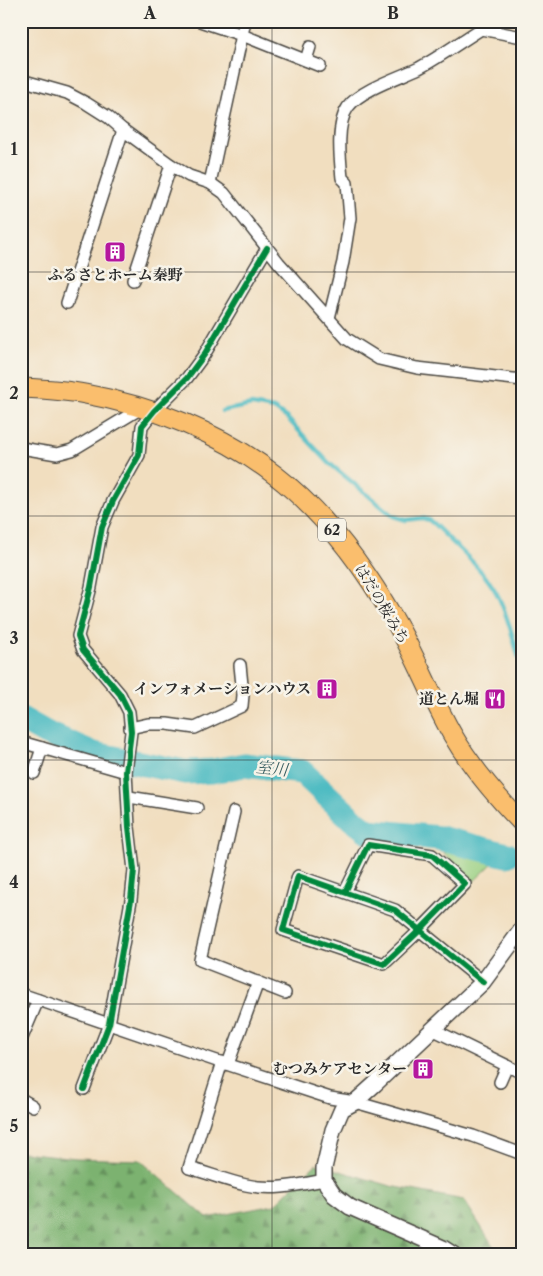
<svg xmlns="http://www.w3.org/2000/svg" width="543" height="1276" font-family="'Libre Caslon Text','Noto Serif JP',serif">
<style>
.green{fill:#9ad082;stroke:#627e56}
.forest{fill:url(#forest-firs);stroke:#536e4e}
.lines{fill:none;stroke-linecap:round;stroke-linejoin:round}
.stream{stroke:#4dbbc2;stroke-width:4.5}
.river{stroke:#4dbbc2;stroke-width:25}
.minor-casing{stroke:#494641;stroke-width:14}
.tertiary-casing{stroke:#494641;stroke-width:18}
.primary-casing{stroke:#494641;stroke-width:21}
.minor{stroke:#fff;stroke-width:11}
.tertiary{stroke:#fff;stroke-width:15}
.primary{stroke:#fabe6d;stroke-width:19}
.cycleway-casing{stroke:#f7f3e8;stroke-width:9}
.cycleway{stroke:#00873e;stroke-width:6}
.grid{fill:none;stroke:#2b2b2b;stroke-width:1;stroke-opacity:0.55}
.labels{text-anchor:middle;stroke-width:5;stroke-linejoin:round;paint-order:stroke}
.shield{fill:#f7f3e8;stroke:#686764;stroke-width:1}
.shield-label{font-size:14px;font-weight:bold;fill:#2b2b2b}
.poi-label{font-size:15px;font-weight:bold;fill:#2b2b2b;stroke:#f7f3e8;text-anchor:end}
.street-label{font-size:15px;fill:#2b2b2b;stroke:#f7f3e8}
.water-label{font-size:16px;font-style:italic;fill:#375d60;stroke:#f7f3e8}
.neatline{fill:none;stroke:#2b2b2b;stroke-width:2}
.grid-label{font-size:16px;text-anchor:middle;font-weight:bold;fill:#2b2b2b}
</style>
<defs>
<pattern id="forest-firs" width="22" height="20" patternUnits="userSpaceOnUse" patternTransform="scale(1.25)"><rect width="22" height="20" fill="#7bb270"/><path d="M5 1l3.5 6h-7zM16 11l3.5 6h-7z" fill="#65915c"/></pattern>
</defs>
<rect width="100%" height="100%" fill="#f7f3e8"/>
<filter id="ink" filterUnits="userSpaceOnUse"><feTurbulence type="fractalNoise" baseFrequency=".02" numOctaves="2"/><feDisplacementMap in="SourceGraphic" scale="10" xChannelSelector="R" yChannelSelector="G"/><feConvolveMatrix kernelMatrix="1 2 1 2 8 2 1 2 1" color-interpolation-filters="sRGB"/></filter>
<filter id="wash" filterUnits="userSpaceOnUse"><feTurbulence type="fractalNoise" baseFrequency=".0096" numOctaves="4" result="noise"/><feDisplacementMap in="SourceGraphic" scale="20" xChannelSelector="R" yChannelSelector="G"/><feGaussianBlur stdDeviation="1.12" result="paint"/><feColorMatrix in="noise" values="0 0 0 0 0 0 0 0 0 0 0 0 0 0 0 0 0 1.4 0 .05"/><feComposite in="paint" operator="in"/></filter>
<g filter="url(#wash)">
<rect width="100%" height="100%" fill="#f1debf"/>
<path class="green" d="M442,851L492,860V864L472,883Z"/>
<path class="forest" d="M22,1152L76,1158L140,1160L207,1218L274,1205L316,1164L391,1186L464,1200L499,1255H21Z"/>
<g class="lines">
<path class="stream" d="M222,411L252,405L274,409L287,418L329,463L393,516L406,520L422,518L429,520L435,525C455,546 484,569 497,594C509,617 514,644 522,668"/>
<path class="river" d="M21,719L46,733L94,754L185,772L212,771L244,765L302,772L352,819L368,831L439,838L507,855"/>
</g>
</g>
<g filter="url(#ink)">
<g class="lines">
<g class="minor-casing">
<g id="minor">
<path d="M200,21L242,35L320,66"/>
<path d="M306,60L310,47"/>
<path d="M21,80L67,93L86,103L108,117L123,130L171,165L189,176L210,183L224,193L279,263L347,339L379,359L417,368L522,380"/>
<path d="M210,183L245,21"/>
<path d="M133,280L171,165"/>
<path d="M67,303L123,130"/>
<path d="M329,318L343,262L350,218L347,183L342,178C340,158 336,124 348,107C360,90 400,77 419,68C440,57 460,42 481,29L522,37"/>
<path d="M21,448L57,454L72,450L143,407"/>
<path d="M130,728L148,724H167L195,728L242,706L243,695L240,665"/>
<path d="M21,742L126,772"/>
<path d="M34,773L42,748"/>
<path d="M129,797L197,808"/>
<path d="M234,812L200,960L285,993"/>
<path d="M345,892L368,845L432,855L465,884L420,930L384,964L283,930L298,876L395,910L483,982"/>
<path d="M21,994L214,1060L330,1098L355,1102L473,1136L522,1154"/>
<path d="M432,1029L518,1071"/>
<path d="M21,1040L38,1000"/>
<path d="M222,1062L189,1168C208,1173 227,1181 246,1185C273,1191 298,1185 324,1180"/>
<path d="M228,1064L258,982"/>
<path d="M500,1082L507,1066"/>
<path d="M84,1089L109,1024L131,900L134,870L129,827L126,772L131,732L129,712L120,694L83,650L78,636L91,587L102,527L113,501L139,455L142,426L154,411L187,378L204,355L267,248"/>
<path d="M21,1099L33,1106"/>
</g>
</g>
<g class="tertiary-casing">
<path id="tertiary" d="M454,1255L443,1248L350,1207L334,1195L324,1180V1168L333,1130L342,1109L355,1102L375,1084L483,982L522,929"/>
</g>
<g class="primary-casing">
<path id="primary" d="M21,388C42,389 64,390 85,394C152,406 221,433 275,475C324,513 363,565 394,619C416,656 431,697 452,734C471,767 495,795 522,823"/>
</g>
<use href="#minor" class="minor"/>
<use href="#tertiary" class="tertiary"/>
<use href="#primary" class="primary"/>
<g class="cycleway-casing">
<g id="cycleway">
<path d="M345,892L368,845L432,855L465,884L420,930L384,964L283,930L298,876L395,910L483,982"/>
<path d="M84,1089L109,1024L131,900L134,870L129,827L126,772L131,732L129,712L120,694L83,650L78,636L91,587L102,527L113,501L139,455L142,426L154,411L187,378L204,355L267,248"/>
</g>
</g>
<use href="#cycleway" class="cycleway"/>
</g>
</g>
<path class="grid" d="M272,21V1255M21,272H522M21,516H522M21,760H522M21,1004H522"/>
<defs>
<g id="building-square" transform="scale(1.125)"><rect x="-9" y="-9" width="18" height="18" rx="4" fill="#b5179e" stroke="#f7f3e8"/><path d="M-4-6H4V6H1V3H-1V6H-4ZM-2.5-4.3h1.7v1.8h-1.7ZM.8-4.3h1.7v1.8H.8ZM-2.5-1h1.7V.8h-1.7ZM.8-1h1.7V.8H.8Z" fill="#fff"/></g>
<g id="restaurant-square" transform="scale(1.125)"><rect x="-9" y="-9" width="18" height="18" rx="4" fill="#b5179e" stroke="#f7f3e8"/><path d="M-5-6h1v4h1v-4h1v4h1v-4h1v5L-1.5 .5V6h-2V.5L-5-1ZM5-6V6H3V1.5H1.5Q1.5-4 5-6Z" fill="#fff"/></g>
</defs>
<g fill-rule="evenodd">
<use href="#building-square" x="115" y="252"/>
<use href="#building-square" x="327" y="689"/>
<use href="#restaurant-square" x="495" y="699"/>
<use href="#building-square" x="423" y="1069"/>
</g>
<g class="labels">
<rect class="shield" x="318" y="518.5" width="28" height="23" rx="4"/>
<g class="shield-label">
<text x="332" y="535">62</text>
</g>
<g class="poi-label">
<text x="115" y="280" text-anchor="middle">ふるさとホーム秦野</text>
<text x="311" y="694">インフォメーションハウス</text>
<text x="479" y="704">道とん堀</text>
<text x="407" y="1074">むつみケアセンター</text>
</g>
<g class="street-label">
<text transform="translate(382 604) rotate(59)" y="5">はだの桜みち</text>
</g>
<g class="water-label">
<text transform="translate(272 768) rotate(6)" y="6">室川</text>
</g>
</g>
<rect width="543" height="1276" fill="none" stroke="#f7f3e8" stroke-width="55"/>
<rect x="28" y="28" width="488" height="1220" class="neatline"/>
<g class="grid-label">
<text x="150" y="19">A</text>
<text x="393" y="19">B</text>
<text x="14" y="155">1</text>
<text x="14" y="399">2</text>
<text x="14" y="644">3</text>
<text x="14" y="888">4</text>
<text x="14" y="1132">5</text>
</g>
</svg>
